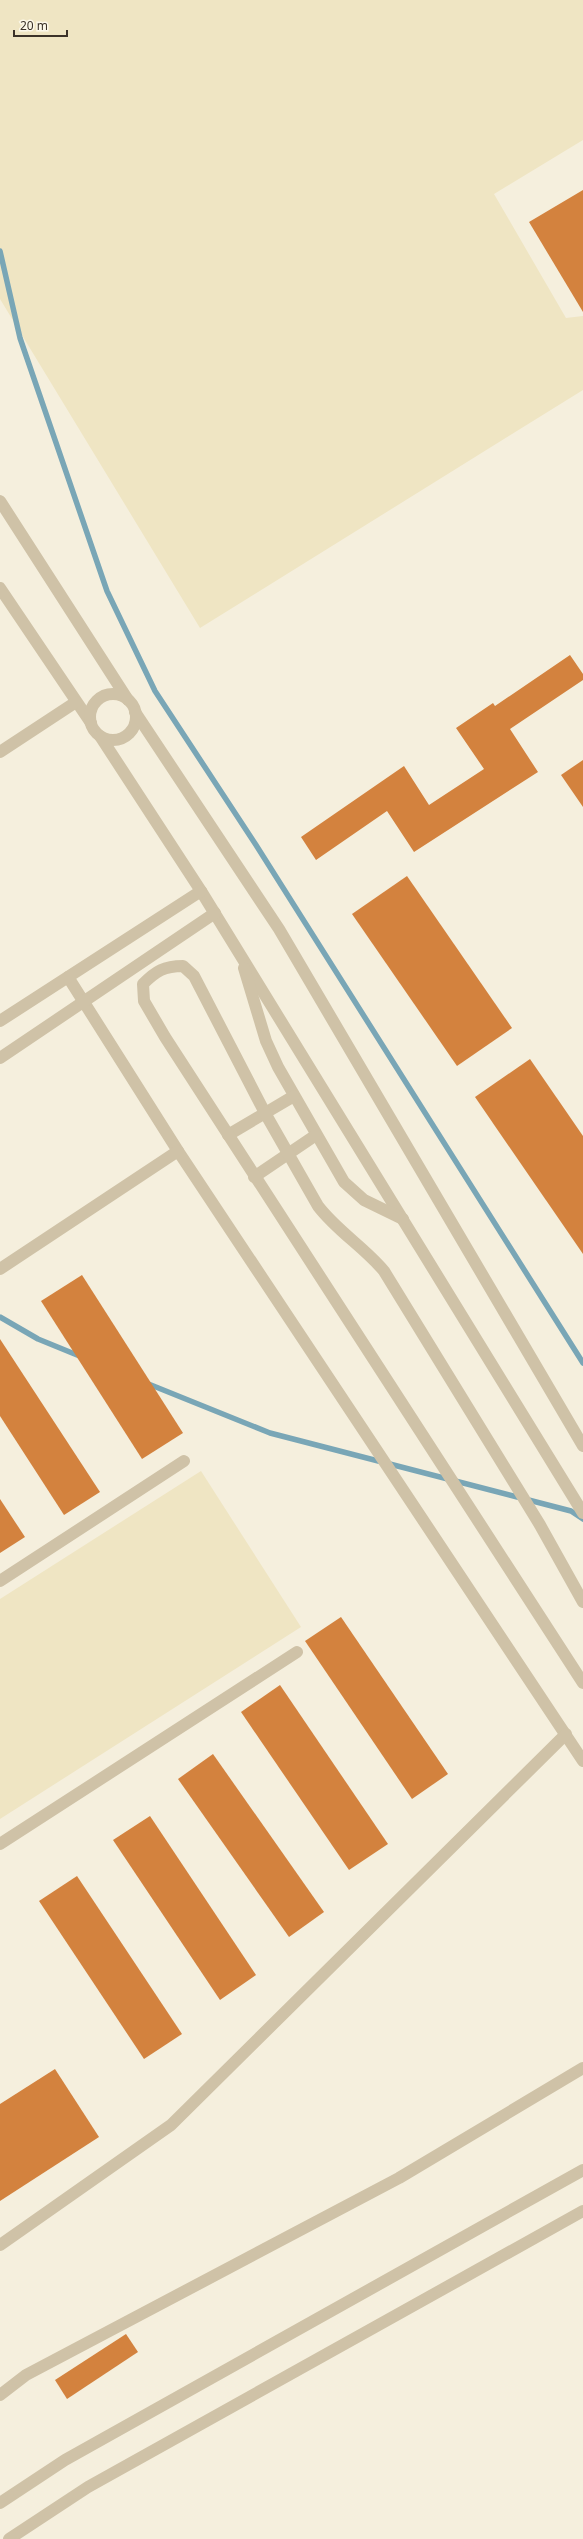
<svg xmlns="http://www.w3.org/2000/svg" width="583" height="2539" font-family="'Noto Sans',sans-serif">
<style>
.plaza{fill:#efe5c3}
.lines{fill:none;stroke-linecap:round;stroke-linejoin:round}
.stream{stroke:#79a6b6;stroke-width:5.5}
.building{fill:#d3823e}
.minor{stroke:#cfc2a7;stroke-width:12}
</style>
<rect width="100%" height="100%" fill="#f5efdd"/>
<g class="plaza">
<path d="M0,0H583V140L494,194L566,318L583,316V390L200,628L0,299Z"/>
<path d="M201,1471L301,1627L0,1819V1599Z"/>
</g>
<g class="lines">
<g class="stream">
<path d="M0,251L20,338L107,591L155,691L256,845L583,1363"/>
<path d="M0,1317L38,1339L82,1357"/>
<path d="M146,1383L270,1433L571,1511L583,1519"/>
</g>
</g>
<g class="building">
<path d="M583,190V312L529,222Z"/>
<path d="M570,655L583,674V680L510,729L538,772L414,852L387,811L316,860L301,837L404,766L429,805L484,769L456,728L493,703L495,706Z"/>
<path d="M583,760V807L561,775Z"/>
<path d="M407,876L512,1028L457,1066L352,914Z"/>
<path d="M530,1059L583,1136V1254L475,1097Z"/>
<path d="M82,1275L183,1433L142,1459L41,1301Z"/>
<path d="M0,1339L100,1492L64,1515L0,1416Z"/>
<path d="M0,1499L25,1537L0,1553Z"/>
<path d="M341,1617L448,1774L412,1799L305,1641Z"/>
<path d="M280,1685L388,1844L349,1870L241,1712Z"/>
<path d="M213,1754L324,1912L289,1937L178,1779Z"/>
<path d="M150,1816L256,1975L220,2000L113,1840Z"/>
<path d="M77,1876L182,2034L144,2059L39,1901Z"/>
<path d="M55,2069L99,2137L0,2201V2104Z"/>
<path d="M126,2334L138,2352L67,2399L55,2380Z"/>
</g>
<g class="lines">
<g class="minor">
<path d="M0,501L128,700"/>
<path d="M0,588L91,723"/>
<circle cx="113" cy="717" r="23"/>
<path d="M135,712L279,929L583,1446"/>
<path d="M100,736L201,891L583,1513"/>
<path d="M0,752L76,702"/>
<path d="M244,968L266,1041L278,1067L344,1182L364,1200L403,1219"/>
<path d="M68,977L178,1151"/>
<path d="M0,1021L201,891"/>
<path d="M0,1058L215,913"/>
<path d="M228,1135L294,1096"/>
<path d="M254,1177L316,1135"/>
<path d="M0,1269L178,1151L583,1761"/>
<path d="M0,1581L184,1461"/>
<path d="M583,1602L540,1525L384,1271C364,1247 337,1231 318,1206L265,1113L194,976L183,966C164,966 156,971 143,984L144,1001L165,1037L583,1683"/>
<path d="M0,1844L297,1652"/>
<path d="M0,2245L171,2125L566,1734"/>
<path d="M0,2395L26,2375L399,2178L583,2068"/>
<path d="M0,2503L65,2460L583,2170"/>
<path d="M9,2539L88,2487L583,2211"/>
</g>
</g>
<path d="M14 30v6h53v-6" fill="none" stroke="#3b3228" stroke-width="2"/>
<text x="20" y="30" font-size="12" fill="#3b3228" stroke="#fcf8ea" stroke-width="3" paint-order="stroke">20 m</text>
</svg>
